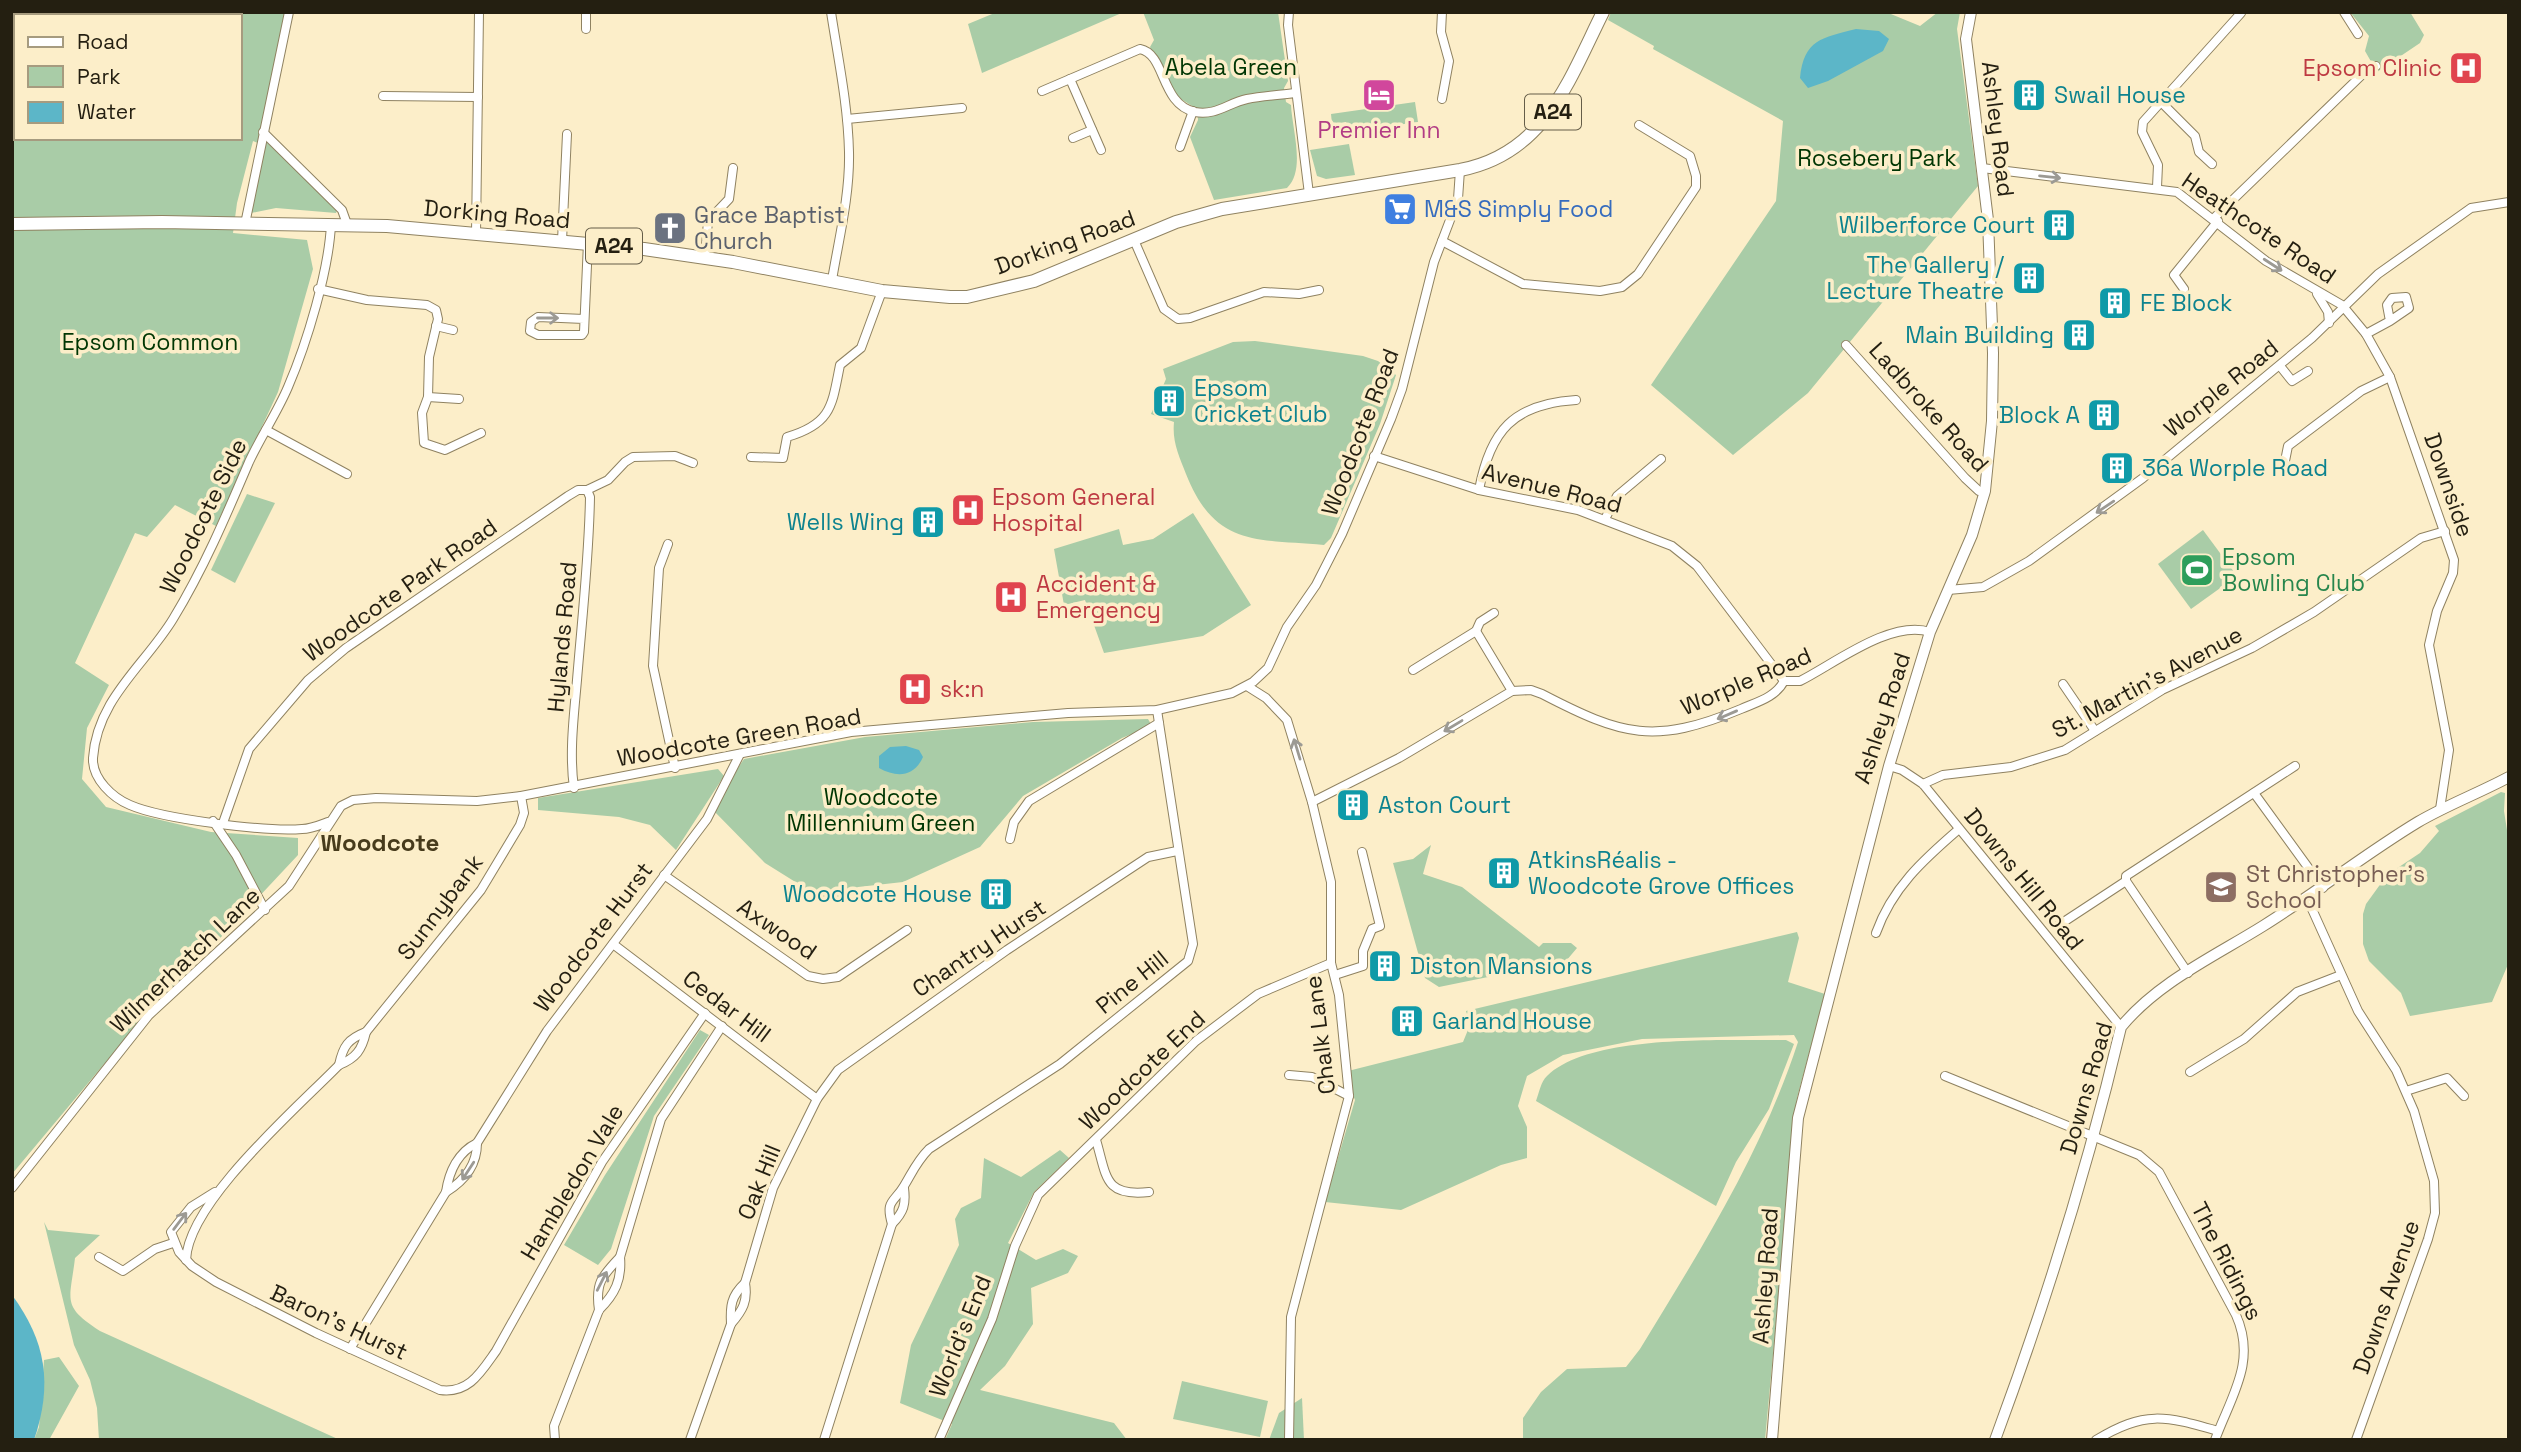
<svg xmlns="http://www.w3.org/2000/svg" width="2521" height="1452" font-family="'Space Grotesk',sans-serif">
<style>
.green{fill:#a9cca7;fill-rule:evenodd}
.water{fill:#5cb6c8}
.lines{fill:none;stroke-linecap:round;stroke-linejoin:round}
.minor-casing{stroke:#8f8261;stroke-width:10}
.secondary-casing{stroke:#8f8261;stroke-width:12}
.trunk-casing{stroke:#8f8261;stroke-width:14}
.minor{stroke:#fff;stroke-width:8}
.secondary{stroke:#fff;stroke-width:10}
.trunk{stroke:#fff;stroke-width:12}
.oneway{stroke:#9c9a94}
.labels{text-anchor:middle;stroke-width:7;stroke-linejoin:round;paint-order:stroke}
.shield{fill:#fceec9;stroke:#655d48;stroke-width:2}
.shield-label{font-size:21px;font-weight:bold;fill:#241f11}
.park-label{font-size:23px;fill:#003603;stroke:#fceec9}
.health-label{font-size:23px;fill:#be3a42;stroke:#fceec9;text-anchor:start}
.culture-label{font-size:23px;fill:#0d838f;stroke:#fceec9;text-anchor:start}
.street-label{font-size:23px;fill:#241f11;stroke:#fceec9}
.hotel-label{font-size:23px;fill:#b23c85;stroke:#fceec9}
.shop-label{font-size:23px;fill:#366cbe;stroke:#fceec9;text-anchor:start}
.worship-label{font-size:23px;fill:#5b616d;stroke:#fceec9;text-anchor:start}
.leisure-label{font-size:23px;fill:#27864d;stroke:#fceec9;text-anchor:start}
.education-label{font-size:23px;fill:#785e54;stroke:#fceec9;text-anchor:start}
.neighbourhood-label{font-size:24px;font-weight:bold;fill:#473b1c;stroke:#fceec9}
</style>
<rect width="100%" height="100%" fill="#fceec9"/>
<g class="green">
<path d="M12,12H285L258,143L253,141L237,203L233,233L307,240L313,269L278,392L216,526L175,505L147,537L135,533L75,663L109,685L87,728L82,779L106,807L211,832L298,838V855L120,1045L12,1174ZM16,16H240V138H16Z"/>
<path d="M997,12H1124L982,73L968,24Z"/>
<path d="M1143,12H1278L1288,81L1284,88L1286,102L1291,105C1292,129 1306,170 1287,188L1214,200L1190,137L1198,120L1197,109L1176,96L1150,47L1154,40Z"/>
<path d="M1611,12H1886L1920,26L1938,12H1960L1957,29L1978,186L1808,393L1733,455L1651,385L1776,201L1783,121L1653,49L1654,46L1608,20Z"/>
<path d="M2350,12H2410L2424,35L2420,43L2377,72L2365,51L2369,36Z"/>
<path d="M1415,102L1418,122L1349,132L1346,122L1332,124L1331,114Z"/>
<path d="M269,142L337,210L336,213L276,208L251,213L250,209L265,144Z"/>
<path d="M1349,144L1355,175L1326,179L1317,176L1310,150Z"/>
<path d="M1255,341L1363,356L1378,361L1396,375L1380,424L1331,538L1324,545C1256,539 1215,547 1186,474C1179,456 1172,442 1174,422L1151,414L1166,379L1163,369L1233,342Z"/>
<path d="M247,494L275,503L235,583L211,570Z"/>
<path d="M1193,513L1251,605L1203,636L1104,653L1085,600L1064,605L1054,549L1119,529L1123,545L1153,539Z"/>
<path d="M2203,530L2237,576L2191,609L2158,564Z"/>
<path d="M1148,719L1152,726L1122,738L1023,796L980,847L903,882L858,887L829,903L765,863L711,808L744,759L865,737L1033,722Z"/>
<path d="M718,769L724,776L676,850L650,825L619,817L538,810V798Z"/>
<path d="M2501,792L2505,793L2504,811L2509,843V962L2492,1002L2410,1016L2401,993L2369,961L2363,944V914L2366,904L2387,875L2420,853L2439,831L2435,826Z"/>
<path d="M1431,845L1423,874L1462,887L1539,947L1543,943H1571L1577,948L1566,961L1439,987L1425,978L1393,863L1413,859Z"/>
<path d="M1797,932L1799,938L1788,982L1825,994L1797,1098L1765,1440H1523V1418L1541,1392L1567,1369L1626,1367L1640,1349C1700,1251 1762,1152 1798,1042L1794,1035L1642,1039L1563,1055L1527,1076L1518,1106L1527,1127V1158L1501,1165L1401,1210L1325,1202L1355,1100L1344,1072L1463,1042L1470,1025L1466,1011Z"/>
<path d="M700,1030L709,1035L654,1116L611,1249L598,1265L564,1245L605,1175Z"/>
<path d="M1786,1040L1794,1044L1769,1109L1736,1162L1716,1206L1536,1101C1539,1093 1541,1081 1547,1076C1591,1033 1726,1041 1786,1040Z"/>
<path d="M1060,1150L1069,1158L1034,1192L1008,1243L1036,1260L1063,1249L1078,1256L1068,1273L1031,1288L1033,1324L1005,1366L980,1390L1114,1423L1127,1440H945L952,1424L900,1403L911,1345L959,1245L955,1219L961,1208L981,1198L984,1158L1021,1177Z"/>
<path d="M44,1222L48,1230L100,1235L75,1258C70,1301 61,1306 100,1331L340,1440H99L97,1408L90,1380L74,1345Z"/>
<path d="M59,1357L79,1386L49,1440H34L39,1427L44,1360Z"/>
<path d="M1182,1381L1268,1401L1260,1437L1173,1419Z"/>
<path d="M1302,1398L1304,1440H1269L1279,1413Z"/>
</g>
<g class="water">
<path d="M1856,29L1879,31L1889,39L1883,51L1828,81L1808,88L1800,78C1804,39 1822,38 1856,29Z"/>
<path d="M906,746L919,750L923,757C914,777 897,778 879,768V756L890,747Z"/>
<path d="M12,1295C46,1341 53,1384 34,1440H12Z"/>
</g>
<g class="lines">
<g class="minor-casing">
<g id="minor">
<path d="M831,12C838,58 848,105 849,152C850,195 839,238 832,280"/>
<path d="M1289,12L1288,25L1309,194"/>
<path d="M1442,12L1441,32L1449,61L1442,99"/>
<path d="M2344,12L2358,34"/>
<path d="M586,29V12"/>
<path d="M1070,79L1101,150"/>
<path d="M1042,91L1140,49C1166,54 1160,104 1195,112C1216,116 1228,103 1247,99C1263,96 1280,95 1296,93"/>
<path d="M383,96L478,97"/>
<path d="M2160,101L2195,136L2199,152L2212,164"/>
<path d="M847,119L962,108"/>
<path d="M263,132L342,210L347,224"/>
<path d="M1073,138L1092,130"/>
<path d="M1180,147L1193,111"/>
<path d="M1982,168L2177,192L2266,261L2342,305L2366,334L2390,377L2454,560L2453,573L2437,611L2429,645L2449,750L2440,809"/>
<path d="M2157,187L2158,165L2142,132L2143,122L2241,13"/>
<path d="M2214,218L2369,68L2376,66"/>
<path d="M245,224L289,12"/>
<path d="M476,234L479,12"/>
<path d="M1134,240L1164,309L1178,319L1190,318L1264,292L1299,294L1319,290"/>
<path d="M562,241L567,134"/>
<path d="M1442,241L1523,284L1600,291L1622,287L1638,274L1696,187V176L1690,156L1639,125"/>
<path d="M705,258L708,221L729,199L733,168"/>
<path d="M318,289L367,300L427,305L436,310L438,319L429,357L428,397"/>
<path d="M2184,289L2174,275L2218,221"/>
<path d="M2317,294L2328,312L2329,323"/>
<path d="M584,319L538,317L531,322L530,331L538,335H582L584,332L588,243"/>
<path d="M436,326L453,330"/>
<path d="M2366,334L2390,321L2387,305L2392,298L2406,297L2409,308L2390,321"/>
<path d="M1846,345L1965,478L1979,491H1985"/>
<path d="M2280,366L2292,381L2308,371"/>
<path d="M459,399L428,397L422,413L424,443L445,450L481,433"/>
<path d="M266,430L347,474"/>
<path d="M1374,456L1479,490L1578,510L1672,546L1697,566L1784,681"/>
<path d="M751,457L783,458L787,437C832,424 832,405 840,365L861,348L882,291"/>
<path d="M2285,461L2288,446L2361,391L2390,377"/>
<path d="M587,490L608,480L625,462L633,457L675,456L693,463"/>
<path d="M1479,490C1490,431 1513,404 1576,400"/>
<path d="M1605,519L1617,496L1661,459"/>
<path d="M668,544L659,568L653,666L675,768"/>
<path d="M1948,590L1983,587L2029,561L2143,478L2312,338L2378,274L2471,208L2509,202"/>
<path d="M1476,631L1512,691"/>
<path d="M1413,670L1476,631L1480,622L1494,613"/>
<path d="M1784,681H1800C1834,664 1891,619 1930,632"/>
<path d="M2063,684L2095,731"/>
<path d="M1247,686L1266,698L1287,720L1312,802L1331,882V963L1339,995L1349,1096L1291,1317L1289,1440"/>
<path d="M1889,766L1902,770L1923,784L2121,1027"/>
<path d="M1923,784L1943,775L2011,767L2065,750L2162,690L2252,648L2314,612L2421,538L2445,531"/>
<path d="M574,788C569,753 574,715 577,680C582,619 589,558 590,497L587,490"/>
<path d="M2254,793L2323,888"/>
<path d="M1312,802L1399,758L1512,691L1531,690L1542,694C1623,736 1654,745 1741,709C1757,702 1776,697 1784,681"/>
<path d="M213,821L236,855L265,910"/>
<path d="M328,822C320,825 311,829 302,829C267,832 162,819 130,805C113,798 92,779 93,758C97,699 145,665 173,619C204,568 226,516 249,462C261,436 277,413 288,387C307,343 329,270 331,224"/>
<path d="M223,823L249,749L308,680L346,648L568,496L578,490H587"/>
<path d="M1010,839L1014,822L1029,801L1159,723"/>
<path d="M664,875L808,976L823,979L838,977L907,930"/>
<path d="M2307,898L2358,1011L2396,1070L2414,1111L2434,1181L2435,1213L2428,1239L2356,1440"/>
<path d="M2059,925L2126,881"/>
<path d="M1876,933C1892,888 1923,860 1959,829"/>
<path d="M613,944L817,1099"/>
<path d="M2188,973L2126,881V876L2295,766"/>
<path d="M1335,975L1363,966V951L1372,929L1380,926L1362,852"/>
<path d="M339,1065C343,1046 348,1039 366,1032L481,890L520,825L524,813L521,796"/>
<path d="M2190,1072L2244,1039L2297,992L2341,975"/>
<path d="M1289,1075L1312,1077L1349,1096"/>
<path d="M1945,1076L2139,1155L2159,1172L2236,1315C2257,1362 2231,1396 2215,1440"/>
<path d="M2406,1091L2447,1078L2464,1096"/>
<path d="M1096,1140C1107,1177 1104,1197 1149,1192"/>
<path d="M12,1188L149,1015L289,886L341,806L353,800L376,798L477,801L521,796L851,732L1068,713L1157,710L1232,693L1253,682L1268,668L1287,627L1316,585L1342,534L1391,419L1402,389L1434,262L1458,199L1460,170"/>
<path d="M215,1192L191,1207L171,1232L179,1252L192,1266L216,1282L316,1333L440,1390C469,1394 481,1372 496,1351L602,1162L705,1013"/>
<path d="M446,1192C464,1181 477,1165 477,1143"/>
<path d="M892,1224C885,1200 894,1203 904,1186C913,1171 917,1161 929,1149L1060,1064L1188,961L1193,944L1157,710"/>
<path d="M99,1257L123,1271L155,1249L173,1243"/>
<path d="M186,1260C188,1202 297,1108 339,1065C356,1058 362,1050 366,1032"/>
<path d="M599,1310C595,1283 602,1276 620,1257"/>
<path d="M731,1324C730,1306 731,1296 745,1283"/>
<path d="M350,1349L446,1192C449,1172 458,1152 477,1143L547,1031L707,819L740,754"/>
<path d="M555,1440L554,1426L599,1310C615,1294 622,1280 620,1257L661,1119L722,1026"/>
<path d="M690,1440L731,1324C743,1310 748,1301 745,1283L773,1188L817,1099L838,1070L1007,950L1148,857L1177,851"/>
<path d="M824,1440L892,1224C904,1212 906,1204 904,1188"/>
<path d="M939,1440L992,1319L1015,1246L1038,1195L1196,1041L1258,994L1331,963"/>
<path d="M2096,1440C2145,1410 2165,1416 2218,1431"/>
</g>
</g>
<g class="secondary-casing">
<g id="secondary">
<path d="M1772,1440L1798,1118L1889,766L1930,632L1972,535L1985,491L1992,421L1993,353L1988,220L1966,39L1971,12"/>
<path d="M1995,1440C2045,1305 2088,1167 2121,1027C2158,982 2215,956 2263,926C2316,893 2365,854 2418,822C2447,805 2479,793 2509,777"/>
</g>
</g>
<g class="trunk-casing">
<path id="trunk" d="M12,224L162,222L387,226L644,249L733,262L882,291L950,297H967L1034,281L1176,222L1222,209L1460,170C1545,154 1569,80 1603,12"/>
</g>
<use href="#minor" class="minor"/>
<use href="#secondary" class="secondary"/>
<use href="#trunk" class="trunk"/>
</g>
<defs><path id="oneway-shaft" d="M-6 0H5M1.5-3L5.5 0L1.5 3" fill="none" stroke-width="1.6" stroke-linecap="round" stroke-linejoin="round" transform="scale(1.75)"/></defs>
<g class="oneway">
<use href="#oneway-shaft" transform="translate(2050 177) rotate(6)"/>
<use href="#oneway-shaft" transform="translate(2273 265) rotate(33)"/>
<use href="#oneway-shaft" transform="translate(548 318)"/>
<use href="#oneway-shaft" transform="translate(2105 507) rotate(146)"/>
<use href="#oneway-shaft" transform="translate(1727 715) rotate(157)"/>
<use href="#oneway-shaft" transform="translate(1453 726) rotate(149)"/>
<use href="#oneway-shaft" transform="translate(1297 749) rotate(-107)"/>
<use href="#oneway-shaft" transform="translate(468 1171) rotate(123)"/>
<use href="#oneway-shaft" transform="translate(180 1221) rotate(-53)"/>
<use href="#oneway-shaft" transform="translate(602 1281) rotate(-63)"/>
</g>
<defs>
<g id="hospital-square" transform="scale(1.75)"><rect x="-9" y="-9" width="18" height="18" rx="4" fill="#e0444e" stroke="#fceec9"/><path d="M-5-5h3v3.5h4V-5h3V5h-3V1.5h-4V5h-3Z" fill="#fff"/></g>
<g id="hotel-square" transform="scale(1.75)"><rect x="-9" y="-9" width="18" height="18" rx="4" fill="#d1479c" stroke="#fceec9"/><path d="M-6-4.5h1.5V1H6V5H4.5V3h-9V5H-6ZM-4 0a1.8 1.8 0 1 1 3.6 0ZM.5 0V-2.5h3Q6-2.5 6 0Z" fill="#fff"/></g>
<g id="building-square" transform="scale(1.75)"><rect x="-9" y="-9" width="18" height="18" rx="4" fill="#0f9aa8" stroke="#fceec9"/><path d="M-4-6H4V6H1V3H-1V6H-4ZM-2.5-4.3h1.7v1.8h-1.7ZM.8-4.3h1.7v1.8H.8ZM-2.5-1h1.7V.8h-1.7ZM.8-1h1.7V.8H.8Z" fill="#fff"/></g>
<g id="supermarket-square" transform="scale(1.75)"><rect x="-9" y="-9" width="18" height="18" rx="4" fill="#3f7fe0" stroke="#fceec9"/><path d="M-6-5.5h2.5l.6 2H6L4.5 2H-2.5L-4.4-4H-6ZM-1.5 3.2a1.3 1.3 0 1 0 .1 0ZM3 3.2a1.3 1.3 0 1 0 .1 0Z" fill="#fff"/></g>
<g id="church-square" transform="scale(1.75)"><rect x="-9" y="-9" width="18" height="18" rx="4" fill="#6b7280" stroke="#fceec9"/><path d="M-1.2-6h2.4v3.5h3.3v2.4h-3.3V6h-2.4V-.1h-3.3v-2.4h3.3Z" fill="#fff"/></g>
<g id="stadium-square" transform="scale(1.75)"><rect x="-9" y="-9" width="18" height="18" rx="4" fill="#2e9e5b" stroke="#fceec9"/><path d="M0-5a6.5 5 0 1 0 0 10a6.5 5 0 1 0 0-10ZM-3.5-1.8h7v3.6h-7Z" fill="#fff"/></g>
<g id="school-square" transform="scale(1.75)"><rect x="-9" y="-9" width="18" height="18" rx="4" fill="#8d6e63" stroke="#fceec9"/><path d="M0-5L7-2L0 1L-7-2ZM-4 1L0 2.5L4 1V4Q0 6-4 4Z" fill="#fff"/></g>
</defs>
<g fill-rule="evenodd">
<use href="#hospital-square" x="2466" y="68"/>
<use href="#hotel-square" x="1379" y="95"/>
<use href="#building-square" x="2029" y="95"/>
<use href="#supermarket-square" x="1400" y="209"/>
<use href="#building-square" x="2059" y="225"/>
<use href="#church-square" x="670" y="228"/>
<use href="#building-square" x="2029" y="278"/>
<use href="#building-square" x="2115" y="303"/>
<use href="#building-square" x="2079" y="335"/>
<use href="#building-square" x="1169" y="401"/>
<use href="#building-square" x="2104" y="415"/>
<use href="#building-square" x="2117" y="468"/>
<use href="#hospital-square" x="968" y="510"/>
<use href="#building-square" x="928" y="522"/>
<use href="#stadium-square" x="2197" y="570"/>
<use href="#hospital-square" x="1011" y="597"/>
<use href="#hospital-square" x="915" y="689"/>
<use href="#building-square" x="1353" y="805"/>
<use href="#building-square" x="1504" y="873"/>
<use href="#school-square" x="2221" y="887"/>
<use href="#building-square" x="996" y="894"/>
<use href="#building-square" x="1385" y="966"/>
<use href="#building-square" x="1407" y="1021"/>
</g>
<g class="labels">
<g class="shield">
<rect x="1525" y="94.5" width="56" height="35" rx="5"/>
<rect x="586" y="228.5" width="56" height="35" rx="5"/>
</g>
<g class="shield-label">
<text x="1553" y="119">A24</text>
<text x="614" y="253">A24</text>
</g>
<g class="park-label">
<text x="1231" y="75">Abela Green</text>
<text x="1877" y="166">Rosebery Park</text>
<text x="150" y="350">Epsom Common</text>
<text x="881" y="805">Woodcote<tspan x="881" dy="26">Millennium Green</tspan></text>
</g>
<g class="health-label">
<text x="2442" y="76" text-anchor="end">Epsom Clinic</text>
<text x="992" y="505">Epsom General<tspan x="992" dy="26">Hospital</tspan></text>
<text x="1036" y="592">Accident &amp;<tspan x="1036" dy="26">Emergency</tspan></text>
<text x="940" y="697">sk:n</text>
</g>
<g class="culture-label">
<text x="2054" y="103">Swail House</text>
<text x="2035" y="233" text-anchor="end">Wilberforce Court</text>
<text x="2004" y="273" text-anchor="end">The Gallery /<tspan x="2004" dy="26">Lecture Theatre</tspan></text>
<text x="2140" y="311">FE Block</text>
<text x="2054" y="343" text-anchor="end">Main Building</text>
<text x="1194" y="396">Epsom<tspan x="1194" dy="26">Cricket Club</tspan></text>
<text x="2080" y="423" text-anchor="end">Block A</text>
<text x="2142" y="476">36a Worple Road</text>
<text x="904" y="530" text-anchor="end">Wells Wing</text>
<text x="1378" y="813">Aston Court</text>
<text x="1528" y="868">AtkinsRéalis -<tspan x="1528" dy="26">Woodcote Grove Offices</tspan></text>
<text x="972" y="902" text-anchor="end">Woodcote House</text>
<text x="1410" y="974">Diston Mansions</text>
<text x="1432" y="1029">Garland House</text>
</g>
<g class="street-label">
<text transform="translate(1998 129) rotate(83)" y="8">Ashley Road</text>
<text transform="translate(497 214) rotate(5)" y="8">Dorking Road</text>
<text transform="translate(2259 228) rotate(34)" y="8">Heathcote Road</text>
<text transform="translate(1065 242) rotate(-20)" y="8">Dorking Road</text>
<text transform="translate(2221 388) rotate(-39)" y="8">Worple Road</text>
<text transform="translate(1929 407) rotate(48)" y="8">Ladbroke Road</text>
<text transform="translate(1360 432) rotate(-69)" y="8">Woodcote Road</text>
<text transform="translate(2449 485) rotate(71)" y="8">Downside</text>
<text transform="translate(1552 488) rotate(14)" y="8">Avenue Road</text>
<text transform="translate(203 516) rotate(-64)" y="8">Woodcote Side</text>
<text transform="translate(400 590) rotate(-35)" y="8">Woodcote Park Road</text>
<text transform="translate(562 637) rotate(-85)" y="8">Hylands Road</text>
<text transform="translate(1746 681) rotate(-23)" y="8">Worple Road</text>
<text transform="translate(2147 682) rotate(-28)" y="8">St. Martin's Avenue</text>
<text transform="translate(1882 718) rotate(-72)" y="8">Ashley Road</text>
<text transform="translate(739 737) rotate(-10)" y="8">Woodcote Green Road</text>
<text transform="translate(2024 879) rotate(51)" y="8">Downs Hill Road</text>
<text transform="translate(440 907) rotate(-53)" y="8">Sunnybank</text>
<text transform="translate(777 929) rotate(34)" y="8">Axwood</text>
<text transform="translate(593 937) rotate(-53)" y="8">Woodcote Hurst</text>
<text transform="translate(979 948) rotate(-34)" y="8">Chantry Hurst</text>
<text transform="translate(185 960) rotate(-44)" y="8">Wilmerhatch Lane</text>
<text transform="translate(1132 982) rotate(-39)" y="8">Pine Hill</text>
<text transform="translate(727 1006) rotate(37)" y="8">Cedar Hill</text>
<text transform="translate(1320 1035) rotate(-97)" y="8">Chalk Lane</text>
<text transform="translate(1142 1070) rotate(-43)" y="8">Woodcote End</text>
<text transform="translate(2086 1088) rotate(-74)" y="8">Downs Road</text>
<text transform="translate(572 1182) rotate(-59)" y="8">Hambledon Vale</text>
<text transform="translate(759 1182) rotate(-68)" y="8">Oak Hill</text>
<text transform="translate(2227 1261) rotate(63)" y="8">The Ridings</text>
<text transform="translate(1765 1276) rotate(-86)" y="8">Ashley Road</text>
<text transform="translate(2386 1297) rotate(-71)" y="8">Downs Avenue</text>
<text transform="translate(339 1322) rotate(25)" y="8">Baron's Hurst</text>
<text transform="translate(960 1336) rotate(-68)" y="8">World's End</text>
</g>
<g class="hotel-label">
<text x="1379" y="138">Premier Inn</text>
</g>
<g class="shop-label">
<text x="1424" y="217">M&amp;S Simply Food</text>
</g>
<g class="worship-label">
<text x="694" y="223">Grace Baptist<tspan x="694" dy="26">Church</tspan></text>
</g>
<g class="leisure-label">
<text x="2222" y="565">Epsom<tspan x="2222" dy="26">Bowling Club</tspan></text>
</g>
<g class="education-label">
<text x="2246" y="882">St Christopher's<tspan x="2246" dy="26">School</tspan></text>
</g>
<g class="neighbourhood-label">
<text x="380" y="851">Woodcote</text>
</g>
</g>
<rect width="2521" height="1452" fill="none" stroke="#241f11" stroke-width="28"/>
<rect x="14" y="14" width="228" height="126" fill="#fceec9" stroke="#a69b7f" stroke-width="2"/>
<rect x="28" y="37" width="35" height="10" fill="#ffffff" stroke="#a69b7f" stroke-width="2"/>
<text x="77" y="49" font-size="21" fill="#241f11">Road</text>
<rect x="28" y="66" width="35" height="21" fill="#a9cca7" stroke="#a69b7f" stroke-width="2"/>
<text x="77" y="84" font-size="21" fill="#241f11">Park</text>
<rect x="28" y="102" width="35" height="21" fill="#5cb6c8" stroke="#a69b7f" stroke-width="2"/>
<text x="77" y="119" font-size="21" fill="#241f11">Water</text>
</svg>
